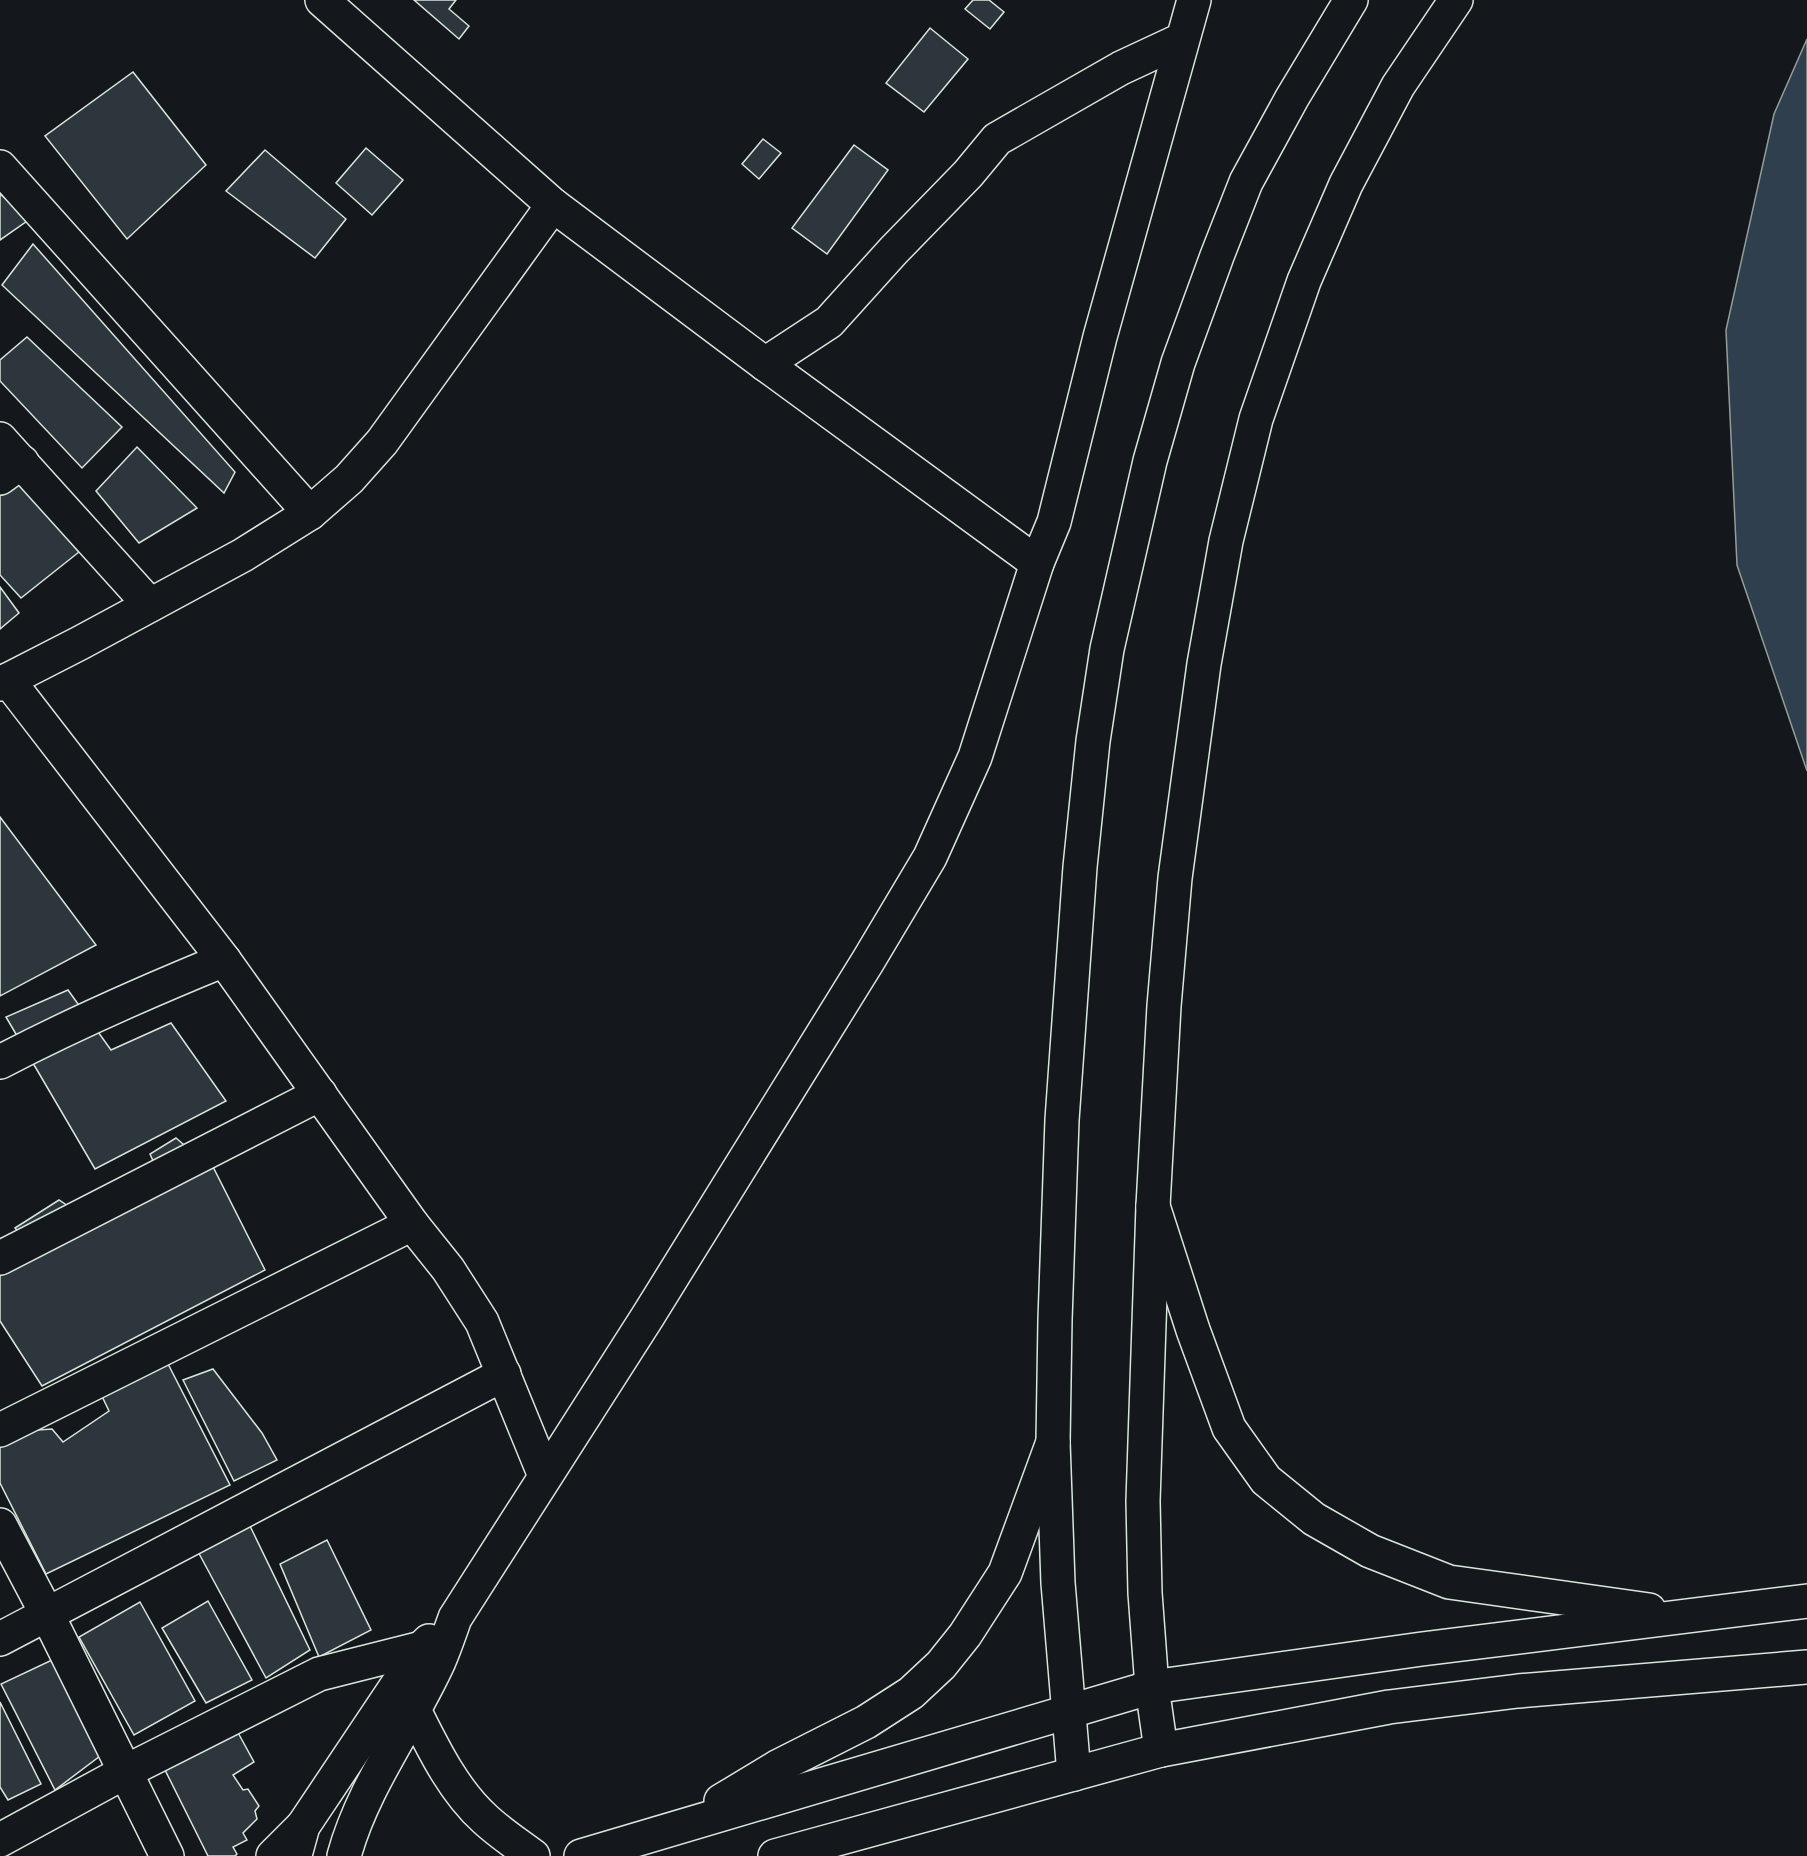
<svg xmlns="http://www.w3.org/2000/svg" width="1807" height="1856" font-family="Rubik,sans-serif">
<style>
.water{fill:#2f3f4d;stroke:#939e99;stroke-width:1.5}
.building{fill:#2c363c;stroke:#d8e6dc;stroke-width:1.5}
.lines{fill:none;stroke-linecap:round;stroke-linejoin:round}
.minor-casing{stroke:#d8e6dc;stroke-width:36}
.secondary-casing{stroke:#d8e6dc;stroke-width:36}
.primary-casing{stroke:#d8e6dc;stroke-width:36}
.minor{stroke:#14181c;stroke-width:33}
.secondary{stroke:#14181c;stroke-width:33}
.primary{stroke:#14181c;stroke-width:33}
</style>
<rect width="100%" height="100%" fill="#14181c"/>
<path class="water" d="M1807,39V771L1737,565L1726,330L1774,114Z"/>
<g class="building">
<path d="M414,0H456L449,9L469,26L459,39Z"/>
<path d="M973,0H989L1004,12L990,29L965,9Z"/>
<path d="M930,28L968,59L924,112L886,83Z"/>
<path d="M133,72L206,165L127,239L45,136Z"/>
<path d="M763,139L781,153L759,179L742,164Z"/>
<path d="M854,145L888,170L827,254L792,228Z"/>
<path d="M366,148L403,180L372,215L336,183Z"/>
<path d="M265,150L346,219L315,258L226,191Z"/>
<path d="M0,194L30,219L0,240Z"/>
<path d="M33,244L235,472L224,493L2,285Z"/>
<path d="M27,337L122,427L82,468L0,381V360Z"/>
<path d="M137,447L197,508L139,543L96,491Z"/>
<path d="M18,480L79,552L21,598L0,575V494Z"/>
<path d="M0,587L19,613L0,629Z"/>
<path d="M0,817L96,945L0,996Z"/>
<path d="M68,990L111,1050L171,1023L226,1101L95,1169L6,1017Z"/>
<path d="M176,1138L190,1150L202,1145L265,1270L42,1386L0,1321V1239L2,1238L9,1244L22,1236L15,1228L59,1200L68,1206L154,1163L150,1154Z"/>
<path d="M166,1360L230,1485L46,1574L0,1483V1418L24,1403L38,1430L52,1429L63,1442L109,1411L89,1369Z"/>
<path d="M213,1369L262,1433L277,1460L234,1481L183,1380Z"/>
<path d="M250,1526L310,1650L266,1678L196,1548Z"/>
<path d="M327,1540L371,1630L319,1657L280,1564Z"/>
<path d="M208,1601L252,1680L206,1703L162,1628Z"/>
<path d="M140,1602L195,1701L134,1735L79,1637Z"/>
<path d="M52,1660L100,1756L55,1790L1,1684Z"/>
<path d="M0,1702L41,1784L8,1800L0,1787Z"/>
<path d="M236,1729L254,1762L233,1775L243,1790L248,1789L259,1806L255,1811L257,1819L243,1833L247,1840L233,1847L237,1854L235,1856H208L164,1768Z"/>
</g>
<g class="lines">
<g class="minor-casing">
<g id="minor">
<path d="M322,0L553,205L765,364L1037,563"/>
<path d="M0,167L310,513"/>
<path d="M765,364L829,322L894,250L968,174L997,139L1121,68L1181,40"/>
<path d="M0,439L150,605"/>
<path d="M0,478L22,462"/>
<path d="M8,680L224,960L412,1224L448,1269L482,1322L545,1476"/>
<path d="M0,684L80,643L243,555L310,513L349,479L382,442L553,205"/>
<path d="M0,1062C73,1024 148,991 224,960"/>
<path d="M0,1258L320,1094"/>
<path d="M0,1430L412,1224"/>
<path d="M0,1525L47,1614L167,1856"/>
<path d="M0,1639L504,1374"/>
<path d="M0,1840L125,1772L319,1674L422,1648"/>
<path d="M295,1855L303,1826L422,1648L429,1641"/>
<path d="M344,1856C363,1786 409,1727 439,1661C445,1647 450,1632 455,1618L648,1316L868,961L930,857L975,757L1037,563L1054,522L1100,337L1194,0"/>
</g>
</g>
<g class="secondary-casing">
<g id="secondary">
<path d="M1161,1750L1152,1687L1145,1593L1143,1501L1153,1206L1164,1006L1175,878L1204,664L1226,541L1256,419L1304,281L1346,184L1398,86L1456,0"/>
<path d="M1074,1774L1058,1583L1053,1442L1055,1320L1062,1120L1080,867L1093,741L1107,649L1150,461L1178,363L1217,256L1246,182L1292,98L1351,0"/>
</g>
</g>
<g class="primary-casing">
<g id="primary">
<path d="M1153,1206L1193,1330L1229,1428L1266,1480L1314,1519L1370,1551L1449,1582L1649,1610"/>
<path d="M414,1710C433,1748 453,1790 485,1819C500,1833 517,1844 533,1856"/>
<path d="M721,1801L779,1766L866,1722L911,1693L941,1665L965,1635L1005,1573L1053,1442"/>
<path d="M273,1856L303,1826"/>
<path d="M581,1856L1152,1687L1422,1649L1807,1601"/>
<path d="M775,1856L1161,1750L1389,1707L1518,1691L1807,1667"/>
</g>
</g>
<use href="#minor" class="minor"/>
<use href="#secondary" class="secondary"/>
<use href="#primary" class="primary"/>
</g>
</svg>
